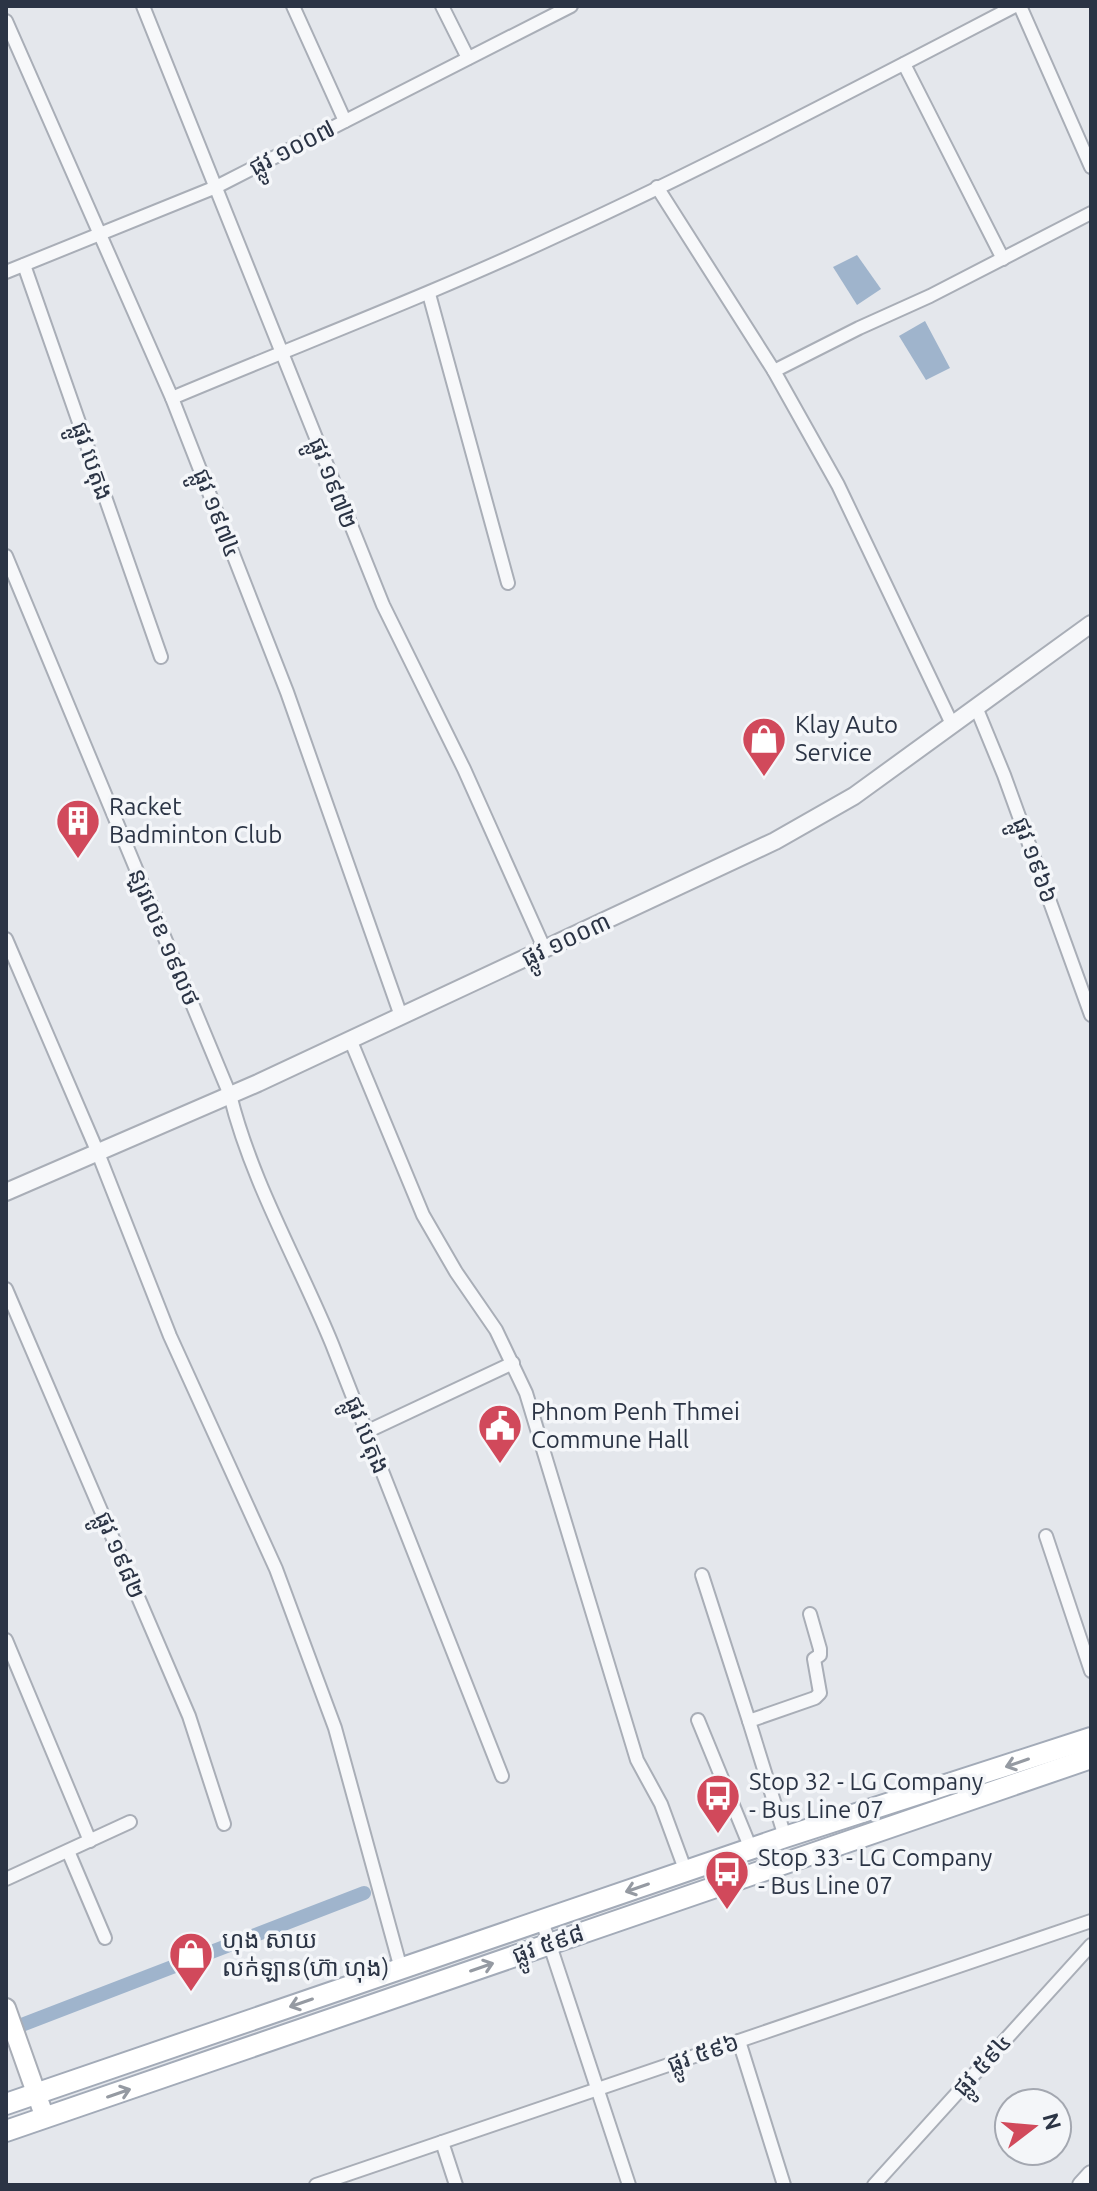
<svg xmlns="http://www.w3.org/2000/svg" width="1097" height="2191" font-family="Ubuntu,'Noto Sans Khmer',sans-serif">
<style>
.water{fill:#9fb4cc}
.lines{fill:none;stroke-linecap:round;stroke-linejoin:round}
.canal{stroke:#9fb4cc;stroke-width:14}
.minor-casing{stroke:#a9aeb7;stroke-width:16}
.tertiary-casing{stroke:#a9aeb7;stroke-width:20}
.secondary-casing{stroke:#a9aeb7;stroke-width:22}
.primary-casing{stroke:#a3abb8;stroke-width:24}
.minor{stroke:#f7f8fa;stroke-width:12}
.tertiary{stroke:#f7f8fa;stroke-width:16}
.secondary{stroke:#fff;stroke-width:18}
.primary{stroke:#fff;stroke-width:20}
.oneway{stroke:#959aa2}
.labels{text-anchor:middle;stroke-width:7;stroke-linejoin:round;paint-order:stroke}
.street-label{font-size:24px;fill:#2b3445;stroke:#f4f6f9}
.poi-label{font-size:24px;fill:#2b3445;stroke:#f4f6f9;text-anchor:start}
</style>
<rect width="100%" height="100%" fill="#e4e7ec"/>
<g class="water">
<path d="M857,255L881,289L857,305L833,267Z"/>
<path d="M925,321L950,368L926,380L899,336Z"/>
</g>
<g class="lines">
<path class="canal" d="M6,2031L364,1893"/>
<g class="minor-casing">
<g id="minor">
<path d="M143,6L383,605L464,769L545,950"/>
<path d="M293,6L345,121"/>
<path d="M442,6L468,58"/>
<path d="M1020,6L1091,167"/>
<path d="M6,21L172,398L287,692L401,1016"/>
<path d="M904,64L1003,259"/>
<path d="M657,187L774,371L838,485L952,724"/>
<path d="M24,265L161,657"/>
<path d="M6,272L216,187L571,6"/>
<path d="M429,294L508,583"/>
<path d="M774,371L859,328L930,296L1091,213"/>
<path d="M172,398C300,344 430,295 556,236C711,165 863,85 1015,6"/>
<path d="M6,556L230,1095C252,1183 298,1261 332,1344L502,1776"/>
<path d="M976,707L1004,775L1091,1015"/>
<path d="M6,939L98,1153L170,1336L276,1569L335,1728L401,1969"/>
<path d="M350,1039L423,1215L456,1272L496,1330L526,1393L637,1760L661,1804L686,1872"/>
<path d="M6,1289L189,1716L224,1824"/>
<path d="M366,1432L513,1363"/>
<path d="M1046,1536L1091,1671"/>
<path d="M702,1575L749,1721"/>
<path d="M6,1640L90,1841"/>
<path d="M698,1720L751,1849"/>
<path d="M785,1837L749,1721L815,1698L820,1693L814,1659L820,1655V1649L810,1614"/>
<path d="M68,1851L105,1938"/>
<path d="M6,1879L130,1822"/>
<path d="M542,1921L629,2185"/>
<path d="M739,2041L784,2185"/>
<path d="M442,2142L456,2185"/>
<path d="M316,2185L1091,1921"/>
<path d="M874,2185L1091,1945"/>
</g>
</g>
<g class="tertiary-casing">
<g id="tertiary">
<path d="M6,1192L258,1083L775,841L854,796L1091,624"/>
<path d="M1081,2185L1091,2174"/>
</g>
</g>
<g class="secondary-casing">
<path id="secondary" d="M6,2008L45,2118"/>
</g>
<g class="primary-casing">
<g id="primary">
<path d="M6,2104L785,1837L1091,1738"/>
<path d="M6,2131L1091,1758"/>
</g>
</g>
<use href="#minor" class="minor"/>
<use href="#tertiary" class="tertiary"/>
<use href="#secondary" class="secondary"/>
<use href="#primary" class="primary"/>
</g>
<defs><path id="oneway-shaft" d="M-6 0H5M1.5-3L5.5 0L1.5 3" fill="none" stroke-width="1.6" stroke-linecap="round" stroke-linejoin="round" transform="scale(2)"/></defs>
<g class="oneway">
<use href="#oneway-shaft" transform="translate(1017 1763) rotate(161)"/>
<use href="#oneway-shaft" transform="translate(637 1888) rotate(161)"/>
<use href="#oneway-shaft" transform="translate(482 1967) rotate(-19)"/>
<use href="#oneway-shaft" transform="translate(301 2003) rotate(161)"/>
<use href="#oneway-shaft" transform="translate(119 2093) rotate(-19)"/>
</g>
<defs>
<g id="shop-pin" transform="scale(2.3)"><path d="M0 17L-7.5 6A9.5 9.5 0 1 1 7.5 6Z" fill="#d1495b" stroke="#f4f6f9"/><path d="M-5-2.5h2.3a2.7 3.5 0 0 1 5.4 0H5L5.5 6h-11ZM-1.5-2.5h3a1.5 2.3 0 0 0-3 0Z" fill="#fff"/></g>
<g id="building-pin" transform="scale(2.3)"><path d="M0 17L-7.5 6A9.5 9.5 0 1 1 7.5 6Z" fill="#d1495b" stroke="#f4f6f9"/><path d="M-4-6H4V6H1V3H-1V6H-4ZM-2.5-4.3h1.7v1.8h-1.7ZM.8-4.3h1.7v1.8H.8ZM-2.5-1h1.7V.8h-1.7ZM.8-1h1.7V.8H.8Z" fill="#fff"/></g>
<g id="civic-pin" transform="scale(2.3)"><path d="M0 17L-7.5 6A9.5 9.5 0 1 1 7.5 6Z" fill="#d1495b" stroke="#f4f6f9"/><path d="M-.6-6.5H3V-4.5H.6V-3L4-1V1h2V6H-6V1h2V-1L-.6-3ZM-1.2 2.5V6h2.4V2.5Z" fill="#fff"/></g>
<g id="bus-pin" transform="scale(2.3)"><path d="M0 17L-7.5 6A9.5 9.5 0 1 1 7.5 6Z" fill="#d1495b" stroke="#f4f6f9"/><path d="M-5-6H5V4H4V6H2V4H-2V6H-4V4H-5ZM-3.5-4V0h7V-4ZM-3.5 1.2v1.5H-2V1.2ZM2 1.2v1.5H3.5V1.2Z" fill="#fff"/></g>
</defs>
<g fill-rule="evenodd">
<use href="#shop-pin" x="764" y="739"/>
<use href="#building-pin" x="78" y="821"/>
<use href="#civic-pin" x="500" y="1426"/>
<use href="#bus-pin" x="718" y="1796"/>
<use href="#bus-pin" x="727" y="1872"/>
<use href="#shop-pin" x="191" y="1954"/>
</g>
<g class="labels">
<g class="street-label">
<text transform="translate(292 148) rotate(-27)" y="8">ផ្លូវ ១០០៧</text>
<text transform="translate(92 461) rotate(71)" y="8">ផ្លូវ បេតុង</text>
<text transform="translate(333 483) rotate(69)" y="8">ផ្លូវ ១៩៧២</text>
<text transform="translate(217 513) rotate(69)" y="8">ផ្លូវ ១៩៧៤</text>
<text transform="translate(1035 860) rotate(70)" y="8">ផ្លូវ ១៩៦៦</text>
<text transform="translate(164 937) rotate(67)" y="8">ន្ឡរលេខ ១៩លថ</text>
<text transform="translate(566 940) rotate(-25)" y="8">ផ្លូវ ១០០៣</text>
<text transform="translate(367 1435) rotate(68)" y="8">ផ្លូវ បេតុង</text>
<text transform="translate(120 1555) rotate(67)" y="8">ផ្លូវ ១៩៨២</text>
<text transform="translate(548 1944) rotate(-19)" y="8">ផ្លូវ ៥៩៨</text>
<text transform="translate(703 2053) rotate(-19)" y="8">ផ្លូវ ៥៩៦</text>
<text transform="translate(982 2065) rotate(-48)" y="8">ផ្លូវ ៥៩៤</text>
</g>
<g class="poi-label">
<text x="795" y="733">Klay Auto<tspan x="795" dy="28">Service</tspan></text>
<text x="109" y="815">Racket<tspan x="109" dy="28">Badminton Club</tspan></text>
<text x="531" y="1420">Phnom Penh Thmei<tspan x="531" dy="28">Commune Hall</tspan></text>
<text x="749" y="1790">Stop 32 - LG Company<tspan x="749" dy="28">- Bus Line 07</tspan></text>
<text x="758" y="1866">Stop 33 - LG Company<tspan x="758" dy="28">- Bus Line 07</tspan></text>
<text x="222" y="1948">ហុង សាយ<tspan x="222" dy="28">លក់ឡាន(ហ៊ា ហុង)</tspan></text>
</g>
</g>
<rect width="1097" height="2191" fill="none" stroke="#2b3445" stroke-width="16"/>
<g transform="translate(1033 2127) rotate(74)"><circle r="38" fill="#f4f6f9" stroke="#a4a8b1" stroke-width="2"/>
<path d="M0-6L14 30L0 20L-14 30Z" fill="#d1495b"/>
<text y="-12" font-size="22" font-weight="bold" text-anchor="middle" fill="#2b3445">N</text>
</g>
</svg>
